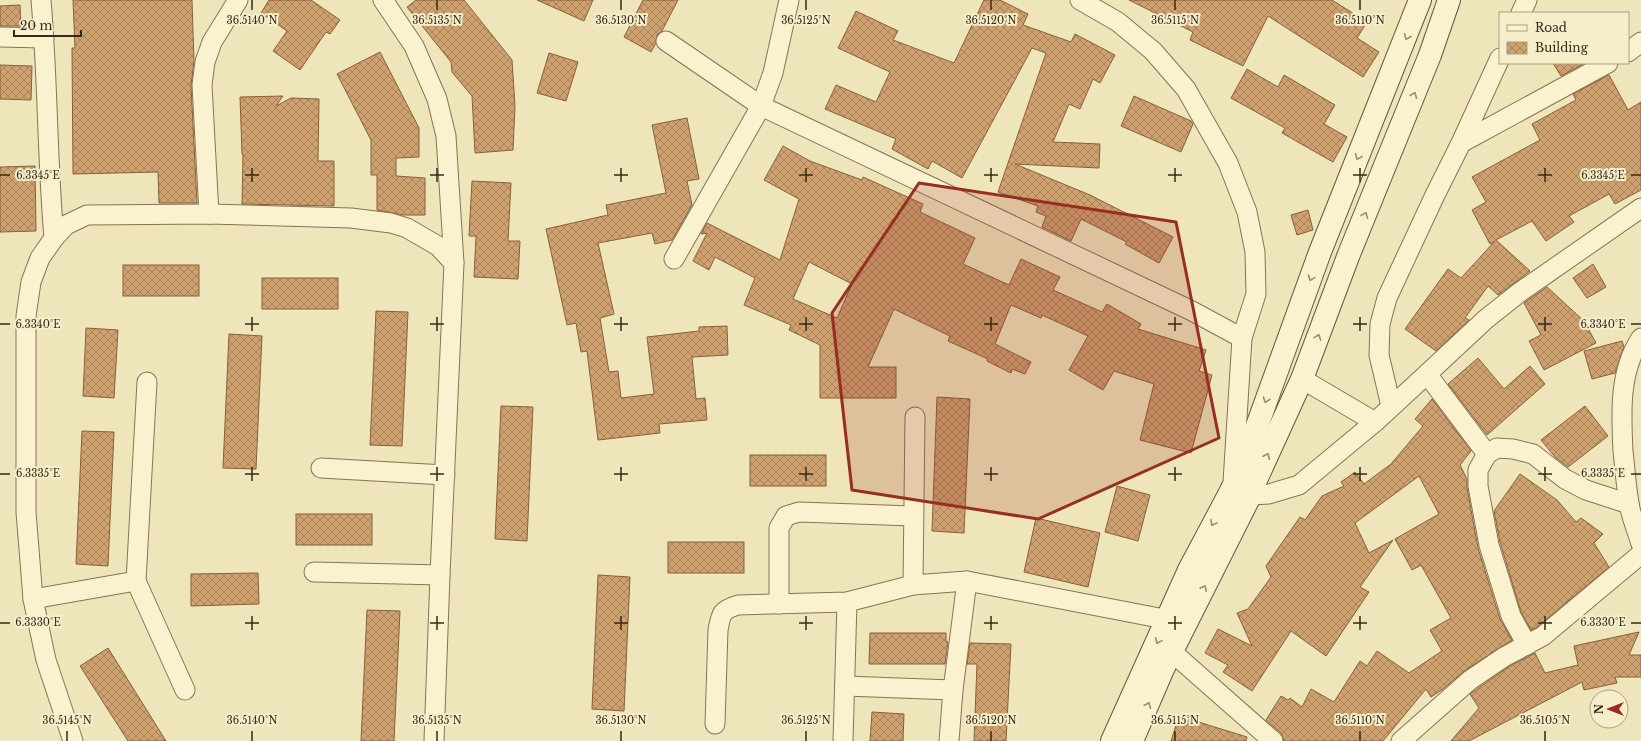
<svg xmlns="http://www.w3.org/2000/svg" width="1641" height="741" font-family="'Libre Baskerville',serif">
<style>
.building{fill:url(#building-cross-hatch);stroke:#86603a;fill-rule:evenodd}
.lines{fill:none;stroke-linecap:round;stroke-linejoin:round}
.minor-casing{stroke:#867455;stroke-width:21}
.secondary-casing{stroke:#685538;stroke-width:24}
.minor{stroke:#faf1ce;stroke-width:19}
.secondary{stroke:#faf1ce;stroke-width:22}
.oneway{stroke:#988e74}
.marked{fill:#972e23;fill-opacity:0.2;stroke:#972e23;stroke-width:3;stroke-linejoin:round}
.ticks{fill:none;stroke:#352a1a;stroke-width:1.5}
.ticks-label{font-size:10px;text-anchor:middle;fill:#352a1a;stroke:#f6eecb;stroke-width:4;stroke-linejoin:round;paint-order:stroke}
</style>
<defs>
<pattern id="building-cross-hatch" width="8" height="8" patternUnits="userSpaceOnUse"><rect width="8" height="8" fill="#cfa16f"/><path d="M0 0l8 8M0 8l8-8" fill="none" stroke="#a9835a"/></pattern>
</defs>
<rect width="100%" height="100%" fill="#efe5bb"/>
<g class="building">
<path d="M73,0H192L194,61L191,86L197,203H159L158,172L73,174L72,48H75Z"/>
<path d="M269,0H311L340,20L330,34L326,32L300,70L273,51L287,31L261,13Z"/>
<path d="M416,0H464L512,60L515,106L513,150L475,153L472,96L452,72L451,62L407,7Z"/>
<path d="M537,0H593L584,21Z"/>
<path d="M643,0H678L662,31L657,35L656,43L651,52L624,37Z"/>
<path d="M984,0H1000L1028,14L1023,25L1071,42L1075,34L1115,55L1100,83L1093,79L1080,109L1069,104L1053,142L1100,144L1099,168L1015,164L1090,195L1173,237L1159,263L1125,244L1127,242L1081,219L1071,241L1042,227L1046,216L1036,212L1038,206L998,192L1046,53L1032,48L962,178L932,161L928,169L892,149L896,139L825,109L836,85L876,102L890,72L838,48L856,11L898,31L893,40L954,63Z"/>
<path d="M1129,0H1332L1367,22L1357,38L1379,52L1363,77L1268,16L1243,66L1190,40L1193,32Z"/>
<path d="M20,5L21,26H0V6Z"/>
<path d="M380,52L419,128V157L396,158V176L425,178V215H403L377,210V175H371V140L337,74Z"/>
<path d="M549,53L578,62L566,101L537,93Z"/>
<path d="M1553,63H1585L1561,76Z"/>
<path d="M0,65L32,66L31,100L0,99Z"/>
<path d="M1247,69L1278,87L1284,75L1335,105L1324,124L1347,137L1333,162L1282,133L1285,128L1231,98Z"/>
<path d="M1609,75L1628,110L1641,102V190L1615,204L1609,194L1569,216L1574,222L1546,241L1532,221L1496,240L1530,271L1498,295L1488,286L1465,318L1469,320L1436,351L1405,329L1448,269L1461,278L1495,241L1490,244L1472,210L1486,202L1472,177L1540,140L1532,124L1576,100L1573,94Z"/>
<path d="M283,96L276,106L291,98L319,99L318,161H334V206L242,204L243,154H242L240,97Z"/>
<path d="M1134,96L1191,121L1193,124L1181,152L1121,126Z"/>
<path d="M687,118L699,179L687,181L692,205L672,240L655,244L652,233L598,243L614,314L600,318L609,372L618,371L621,398L654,394L647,337L699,331V327L727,326L728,355L692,357L696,399L705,398L707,420L659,424L660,433L598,440L587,351L581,352L576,323L567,325L546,229L608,215L606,205L666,193L652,125Z"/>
<path d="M783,146L810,161L862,180L863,177L923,204L920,212L975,238L963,264L1009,285L1021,259L1060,277L1053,290L1102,312L1107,304L1141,324L1138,329L1206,350L1199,371L1212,375L1191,453L1140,440L1154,384L1114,371L1103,390L1069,370L1088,336L1042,315L1041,318L1011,305L995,344L1031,362L1025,374L1012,369L1011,373L987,361L988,359L948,341L950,336L894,309L868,367H896V398H820V345L789,330L791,325L744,305L755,278L715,257L709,270L693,261L707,233L701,234L707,223L780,260L799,199L764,180ZM809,262L852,284L837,318L793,299Z"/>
<path d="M35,166L36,231L0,232V167Z"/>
<path d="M472,181L511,183L508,241H520L518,279L474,277L476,236H469Z"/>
<path d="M1308,210L1313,230L1297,235L1291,215Z"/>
<path d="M1593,264L1606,287L1587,298L1573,278Z"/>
<rect x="123" y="265" width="76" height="31"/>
<rect x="262" y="278" width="76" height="31"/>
<path d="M1547,287L1584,321L1596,343L1544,370L1529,341L1541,335L1524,303Z"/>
<path d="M376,311L408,312L402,446L370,445Z"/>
<path d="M86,328L118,330L114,398L83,396Z"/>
<path d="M229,334L262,336L256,469L223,468Z"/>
<path d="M1622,341L1624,347L1615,373L1592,379L1584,351Z"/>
<path d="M1478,358L1504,389L1530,366L1545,384L1487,435L1448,384Z"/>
<path d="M937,397L970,399L964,533L932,531Z"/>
<path d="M1432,399L1471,451L1460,465L1467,479V488L1478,548L1500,619L1512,640L1464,671L1443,689L1431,697L1426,689L1383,741H1284L1281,733L1266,720L1281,696L1288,700L1290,698L1302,707L1311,689L1334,702L1360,661L1367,666L1377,651L1409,673L1442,651L1430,630L1451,618L1421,565L1412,570L1395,539L1439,514L1419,476L1355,523L1369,553L1393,540L1360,587L1369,592L1326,656L1291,631L1252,691L1223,672L1228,665L1205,653L1218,629L1252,646L1237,613L1248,609L1271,577L1266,566L1300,517L1305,520L1322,496L1344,486L1341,482L1355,472L1364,484L1391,464L1423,426L1415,419Z"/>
<path d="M501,406L533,407L527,541L495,539Z"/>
<path d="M1585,406L1608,436L1568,467L1555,457L1541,440Z"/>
<path d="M82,431L114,432L108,566L76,564Z"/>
<rect x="750" y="455" width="76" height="31"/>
<path d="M1520,474L1557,500L1576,522L1581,518L1603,534L1594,543L1609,567L1537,627L1531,630L1521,612L1500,542L1494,511Z"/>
<path d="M1117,486L1150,495L1138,541L1105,532Z"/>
<rect x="296" y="514" width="76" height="31"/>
<path d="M1036,518L1100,533L1088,587L1024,572Z"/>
<rect x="668" y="542" width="76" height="31"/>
<path d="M258,573L259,604L191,606V574Z"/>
<path d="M598,575L630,577L624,711L592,709Z"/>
<path d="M367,610L400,611L394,741H361Z"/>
<path d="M1639,632L1629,655H1641V677H1615L1617,683L1584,690L1582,682L1469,741H1451L1479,708L1470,694L1510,666L1535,653L1545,673L1578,665L1574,646Z"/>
<path d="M870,633H946V641L948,642L945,664H869Z"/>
<path d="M970,643L1011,644L1006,741H974L977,664H967Z"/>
<path d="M108,648L166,741H128L80,666Z"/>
<path d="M872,712L904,714L903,741H870Z"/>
<path d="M1179,716L1247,737L1246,741H1171Z"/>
</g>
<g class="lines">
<g class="minor-casing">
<g id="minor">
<path d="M41,0C48,79 47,159 54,238"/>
<path d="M383,0L414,46L437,99L446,136L454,263"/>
<path d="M1080,0L1118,22L1153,51L1186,89L1228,163L1247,212L1255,252L1256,294L1242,338L1233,482"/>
<path d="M1521,13L1527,0"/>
<path d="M0,37L44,38"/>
<path d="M666,41L761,106L1192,311L1242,338"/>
<path d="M1628,52L1641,42"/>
<path d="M1461,143L1608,63"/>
<path d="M209,214L202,85L205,62L212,42L238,0"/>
<path d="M674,259L761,106L773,73L789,0"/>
<path d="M1641,338C1619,371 1621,413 1623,451C1625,468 1626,486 1629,503C1631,517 1637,530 1641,544"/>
<path d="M1302,379L1375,422"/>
<path d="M147,382L136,581L185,690"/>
<path d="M1391,406L1379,355L1380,324L1387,298L1435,195L1461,143L1500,58"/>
<path d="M1487,454L1427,374L1486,319L1520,292L1641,208"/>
<path d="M321,468L445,475"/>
<path d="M1251,495L1269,494L1299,485L1375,422L1427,374"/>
<path d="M314,572L440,575"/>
<path d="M913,585L915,417"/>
<path d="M33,599L136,581"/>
<path d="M779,604V528L786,516L799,512L913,516"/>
<path d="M1527,645L1511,616L1489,545L1478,486V470L1487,454L1497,448L1513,449L1533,454L1565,479L1586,490L1629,504"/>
<path d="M1172,652L1273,741"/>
<path d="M845,686L953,690"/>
<path d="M715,724L718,630C721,614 721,610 738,605L847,602L913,585L967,581L1180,622"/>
<path d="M73,741L46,660L33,599L26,512V316L31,282L40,258L54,238L66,225L87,215L209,214L351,218L391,223L407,228L438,246L454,263L440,575L434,741"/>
<path d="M843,741L847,602"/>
<path d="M949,741L953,690L967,581"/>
<path d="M1401,741L1470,680L1504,657L1543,636L1641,554"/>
</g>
</g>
<g class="secondary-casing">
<g id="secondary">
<path d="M1236,484L1241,483L1248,485L1251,495C1242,513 1222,495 1236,484L1320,252L1420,0"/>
<path d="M1251,491L1302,379L1349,254L1430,55L1449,0"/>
<path d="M1112,741L1189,570L1232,489"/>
<path d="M1132,741L1163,669L1249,498"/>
</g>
</g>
<use href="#minor" class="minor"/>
<use href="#secondary" class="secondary"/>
</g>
<defs><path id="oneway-chevron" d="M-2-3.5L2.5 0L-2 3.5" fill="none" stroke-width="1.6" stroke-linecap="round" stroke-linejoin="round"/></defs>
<g class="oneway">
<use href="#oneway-chevron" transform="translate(1407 37) rotate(112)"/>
<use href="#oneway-chevron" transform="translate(1414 95) rotate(-68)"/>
<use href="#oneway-chevron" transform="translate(1358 157) rotate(112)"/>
<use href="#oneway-chevron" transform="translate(1365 215) rotate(-68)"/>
<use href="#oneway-chevron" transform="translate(1311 278) rotate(110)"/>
<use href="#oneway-chevron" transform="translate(1318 337) rotate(-70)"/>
<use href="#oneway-chevron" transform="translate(1266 400) rotate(110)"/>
<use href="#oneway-chevron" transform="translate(1267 456) rotate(-65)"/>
<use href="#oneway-chevron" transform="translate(1213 523) rotate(119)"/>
<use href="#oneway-chevron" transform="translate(1204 588) rotate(-63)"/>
<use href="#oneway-chevron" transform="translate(1158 641) rotate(114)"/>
<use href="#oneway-chevron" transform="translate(1148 705) rotate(-67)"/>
</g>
<path class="marked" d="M919,183L1176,222L1219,438L1038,519L852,490L832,313Z"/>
<path class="ticks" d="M252,0V10M437,0V10M621,0V10M806,0V10M991,0V10M1175,0V10M1360,0V10M252,168V182M437,168V182M621,168V182M806,168V182M991,168V182M1175,168V182M1360,168V182M1545,168V182M0,175H10M245,175H259M430,175H444M614,175H628M799,175H813M984,175H998M1168,175H1182M1353,175H1367M1538,175H1552M1631,175H1641M252,317V331M437,317V331M621,317V331M806,317V331M991,317V331M1175,317V331M1360,317V331M1545,317V331M0,324H10M245,324H259M430,324H444M614,324H628M799,324H813M984,324H998M1168,324H1182M1353,324H1367M1538,324H1552M1631,324H1641M252,467V481M437,467V481M621,467V481M806,467V481M991,467V481M1175,467V481M1360,467V481M1545,467V481M0,474H10M245,474H259M430,474H444M614,474H628M799,474H813M984,474H998M1168,474H1182M1353,474H1367M1538,474H1552M1631,474H1641M252,616V630M437,616V630M621,616V630M806,616V630M991,616V630M1175,616V630M1360,616V630M1545,616V630M0,623H10M245,623H259M430,623H444M614,623H628M799,623H813M984,623H998M1168,623H1182M1353,623H1367M1538,623H1552M1631,623H1641M67,731V741M252,731V741M437,731V741M621,731V741M806,731V741M991,731V741M1175,731V741M1360,731V741M1545,731V741"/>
<g class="ticks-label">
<text x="252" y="24">36.5140°N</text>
<text x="437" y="24">36.5135°N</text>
<text x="621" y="24">36.5130°N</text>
<text x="806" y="24">36.5125°N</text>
<text x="991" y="24">36.5120°N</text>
<text x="1175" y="24">36.5115°N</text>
<text x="1360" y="24">36.5110°N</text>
<text x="1603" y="179">6.3345°E</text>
<text x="38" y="179">6.3345°E</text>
<text x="1603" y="328">6.3340°E</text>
<text x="38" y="328">6.3340°E</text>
<text x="1603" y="477">6.3335°E</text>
<text x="38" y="477">6.3335°E</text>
<text x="1603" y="626">6.3330°E</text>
<text x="38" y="626">6.3330°E</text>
<text x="67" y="724">36.5145°N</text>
<text x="252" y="724">36.5140°N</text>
<text x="437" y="724">36.5135°N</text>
<text x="621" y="724">36.5130°N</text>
<text x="806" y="724">36.5125°N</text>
<text x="991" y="724">36.5120°N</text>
<text x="1175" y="724">36.5115°N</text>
<text x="1360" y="724">36.5110°N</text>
<text x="1545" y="724">36.5105°N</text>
</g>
<rect x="1499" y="12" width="130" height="52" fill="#f6eecb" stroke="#a9a084"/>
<rect x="1507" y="25" width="20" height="6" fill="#faf1ce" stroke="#a9a084"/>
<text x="1535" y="32" font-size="12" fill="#352a1a">Road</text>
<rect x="1507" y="42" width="20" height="12" fill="url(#building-cross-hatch)" stroke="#a9a084"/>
<text x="1535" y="52" font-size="12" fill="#352a1a">Building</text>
<g transform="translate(1609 709) rotate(270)"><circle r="19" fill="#f6eecb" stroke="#a9a084"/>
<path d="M0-3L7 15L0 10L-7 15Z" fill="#972e23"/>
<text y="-6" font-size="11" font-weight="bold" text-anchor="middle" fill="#352a1a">N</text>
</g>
<path d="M14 30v6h67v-6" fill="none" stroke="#352a1a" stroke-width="2"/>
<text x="20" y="30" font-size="12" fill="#352a1a" stroke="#f6eecb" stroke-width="3" paint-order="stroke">20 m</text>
</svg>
